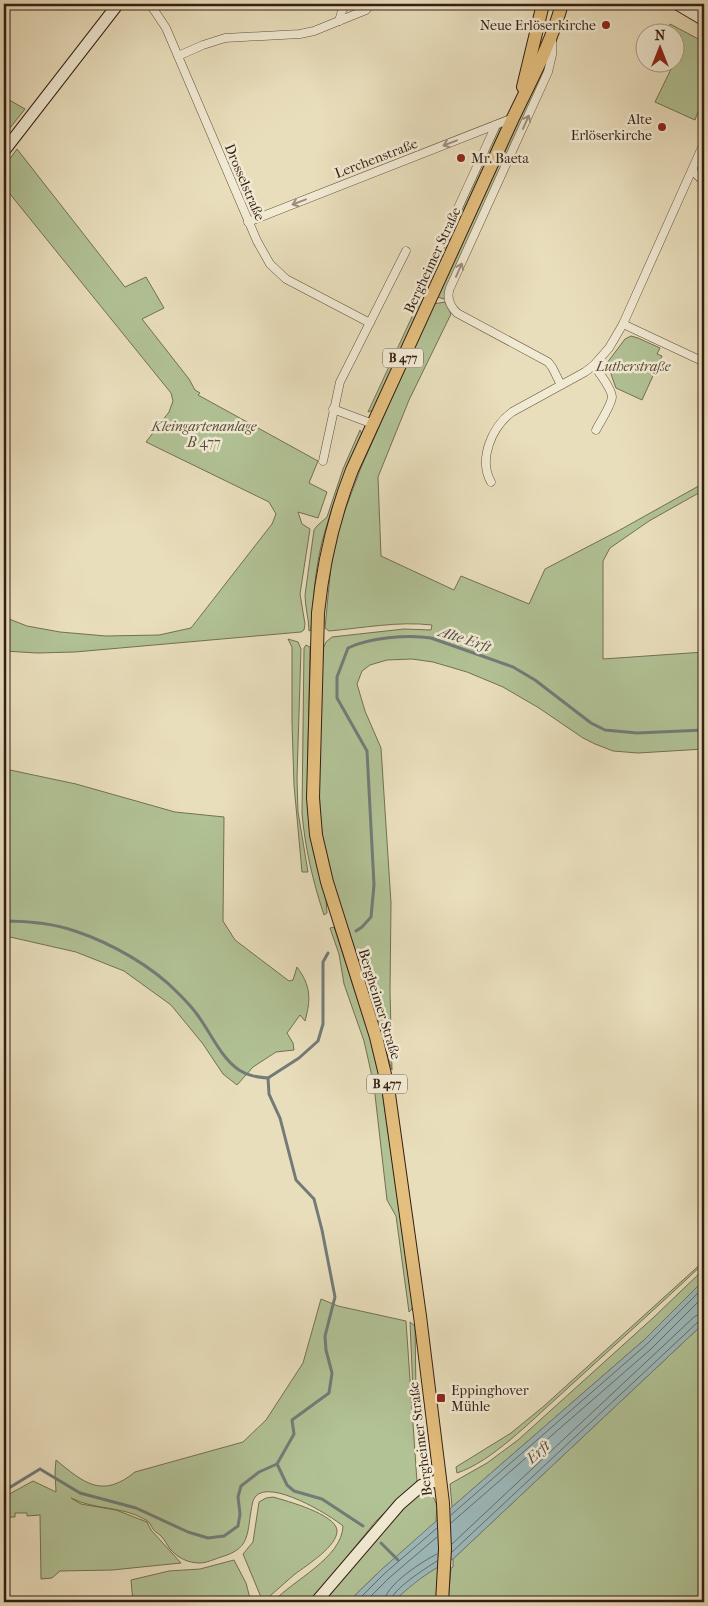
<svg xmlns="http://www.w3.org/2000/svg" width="708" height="1606" font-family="'IM FELL French Canon',serif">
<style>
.green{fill:#b1c295;stroke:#737054}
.water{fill:#9cb9bb;stroke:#737b78}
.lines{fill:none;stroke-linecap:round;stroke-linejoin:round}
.shore{stroke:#686c68;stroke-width:1}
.stream{stroke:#737b78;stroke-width:3}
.minor-casing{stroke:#624e3e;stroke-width:9}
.secondary-casing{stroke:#351e14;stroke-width:13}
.primary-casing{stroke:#351e14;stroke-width:14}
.minor{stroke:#f1ead3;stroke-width:8}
.secondary{stroke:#f1ead3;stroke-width:11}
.primary{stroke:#e4bf7e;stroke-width:12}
.oneway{stroke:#9c8e7d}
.poi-dot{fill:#8f2418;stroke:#f1ead3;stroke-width:2}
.labels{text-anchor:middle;stroke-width:5;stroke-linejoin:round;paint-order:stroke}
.shield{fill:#f1ead3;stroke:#6d5b4d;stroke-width:1}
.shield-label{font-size:12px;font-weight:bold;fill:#351e14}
.poi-label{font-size:14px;fill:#351e14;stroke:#f1ead3;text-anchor:end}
.street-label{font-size:14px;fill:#351e14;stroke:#f1ead3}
.park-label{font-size:14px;font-style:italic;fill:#5a4f3b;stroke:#f1ead3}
.water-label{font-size:15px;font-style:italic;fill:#544c46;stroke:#f1ead3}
</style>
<rect width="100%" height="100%" fill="#e9debc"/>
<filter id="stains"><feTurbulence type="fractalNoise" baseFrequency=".004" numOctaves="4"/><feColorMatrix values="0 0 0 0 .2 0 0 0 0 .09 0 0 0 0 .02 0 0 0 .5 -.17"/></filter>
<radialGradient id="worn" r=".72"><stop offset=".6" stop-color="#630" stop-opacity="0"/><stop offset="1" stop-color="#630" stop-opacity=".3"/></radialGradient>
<g class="green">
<path d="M670,24L704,42V96L695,120L655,102L674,63L676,62V32H666Z"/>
<path d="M547,59L549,60L540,82L448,284L444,299L437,297Z"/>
<path d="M4,97L25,109L6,133L4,131Z"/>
<path d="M499,128L501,129L373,410L368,412L441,254L442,246L451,233Z"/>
<path d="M17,149L125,287L146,277L164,308L142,319L189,379L195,390L200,393L198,395L318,461L309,483L327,492L318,518L298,512L302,524L310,529L300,594L305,624L304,630L301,632L75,652L37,653L4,651V617L27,626L60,632L106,636L159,635L191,628L272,524L276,514L269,502L146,442L169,412L173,401L171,393L10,194L4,190V167Z"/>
<path d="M445,302L451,314L409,400L378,477L381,556L454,590L461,576L529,604L545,569L618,531L704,483V490L649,521L610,548L603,561V659L704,652V749L638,753L613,751L595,744L583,738L539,708L503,687L467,672L433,662L412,659L387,660L370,665L362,671L357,684L365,711L381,748L391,903L390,991L392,1070L350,941L325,854L320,818L319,769L323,649L326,642L332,637L404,629L431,630L432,625C398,621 363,628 329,631L325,628L331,565L341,521L360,470L433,304Z"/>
<path d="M631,336L638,338L660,348L657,354L662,356L642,400L616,388L607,363L625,339Z"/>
<path d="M360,430L362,434C346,469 332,504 322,542C315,570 313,601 311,630L309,631C309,619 305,607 305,595L314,530L317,526L327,517L343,469Z"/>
<path d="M288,639L298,642L301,649L297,778L298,812L308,872H302L294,785L292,722V647Z"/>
<path d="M306,645L310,647L308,748L313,850L326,900L327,913L324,915C313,882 305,848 302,813L304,648Z"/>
<path d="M10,770L76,784L175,812L224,817L223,921L235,940L289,981L293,980L297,967C311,986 311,999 305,1021L300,1015L287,1033L293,1043L294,1050L276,1052L253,1067L237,1085L223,1074L203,1044L171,1005L124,971L76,952L10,937L4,938V778Z"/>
<path d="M334,927L378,1062L413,1303L412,1309L409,1312L396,1216L387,1200L374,1086L369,1063L364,1041L344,984L339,954L330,928Z"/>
<path d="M704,1261V1262L702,1265C654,1310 606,1353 558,1397C531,1421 491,1462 457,1473L456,1467L511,1433L544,1406Z"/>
<path d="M704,1269V1280L644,1340L452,1507L450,1484L487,1463L518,1440L654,1317Z"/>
<path d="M321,1299L338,1306L406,1321L417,1482L376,1521L310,1602H273C293,1580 342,1558 343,1526C330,1515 269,1478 255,1497C252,1501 252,1507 251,1511C247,1536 249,1549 221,1557C215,1559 206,1563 200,1563C188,1563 178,1558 170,1549C167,1545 165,1540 161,1536C159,1534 155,1532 153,1529C151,1526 150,1522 146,1520C123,1506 94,1510 71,1498L81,1504L116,1510L147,1522L151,1530L181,1563L112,1570L60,1571L52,1578L41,1579L40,1515L27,1516V1513H15V1517H4V1497L33,1481L56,1492L55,1472L56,1460C84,1483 102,1499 135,1472L243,1442L266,1420L303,1363Z"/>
<path d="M410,1322L415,1326L416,1393L413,1392Z"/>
<path d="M704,1323V1331L702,1335L704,1341V1602H448L451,1568L453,1567V1559Z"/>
<path d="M425,1494L433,1497C439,1506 436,1512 436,1522L381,1570L348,1602H321L386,1526L415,1497Z"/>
<path d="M273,1497C287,1501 335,1514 337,1530C338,1546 307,1565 295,1574C284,1583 274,1593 263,1602L243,1554L253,1542L259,1502L266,1498Z"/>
<path d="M234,1560L246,1583L251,1602H133L131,1580L169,1571L200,1569Z"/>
<path d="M439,1566L436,1602H393L413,1583Z"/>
</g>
<path class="water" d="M704,1280V1323L453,1559C430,1570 412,1584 393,1602H348L381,1570L452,1507L644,1340Z"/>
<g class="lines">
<g class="shore">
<path d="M451,1515L647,1344L704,1287"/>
<path d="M451,1523L651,1349L704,1296"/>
<path d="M452,1544L694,1317L699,1314H704"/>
<path d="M452,1552L699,1321L704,1320"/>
<path d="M356,1602L384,1574L437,1528"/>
<path d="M365,1602L389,1578L437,1537"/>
<path d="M384,1602C385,1585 423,1561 437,1554"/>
<path d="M390,1602C392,1589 425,1569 437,1561"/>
</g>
<g class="stream">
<path d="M4,921C28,921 52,923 75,931C111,943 152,966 178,993C184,999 191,1006 196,1013C210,1031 220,1057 239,1070C248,1076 257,1077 268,1078"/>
<path d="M356,931L362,927L371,917L374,885L367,751L337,698V677L348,648C368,638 408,634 431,638L513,667L535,680L591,723L605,730L637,733L704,730"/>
<path d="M268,1078L299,1058L318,1041L323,1024V962L328,953"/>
<path d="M277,1464L287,1485L294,1491L322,1499L363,1526"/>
<path d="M4,1491L40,1469L80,1493L136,1508L188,1532L208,1538L224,1536L238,1526L240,1514L238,1497L241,1486L259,1472L277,1464L294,1434L292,1420L329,1393L332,1373L326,1350L325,1336L335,1297L322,1230L314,1199L296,1180L280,1118L269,1094L268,1078"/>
<path d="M381,1543L398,1560"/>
</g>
<g class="minor-casing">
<g id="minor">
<path d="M150,4L166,28L257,241L270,264L286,279L370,323"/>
<path d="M339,21L344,4"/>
<path d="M552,38V55L548,72L450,288C446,298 450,306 457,313L548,362L552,367L561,385"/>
<path d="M178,56L203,45L225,38L300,34L314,31L366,10L370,4"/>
<path d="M693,171L704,182"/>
<path d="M248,222L513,118"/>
<path d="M441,245L496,125"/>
<path d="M623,324L704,362"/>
<path d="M594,365C599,373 612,389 612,397C611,406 600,422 596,430"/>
<path d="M333,409L373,424"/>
<path d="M323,461L340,382L406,251"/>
<path d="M491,482C478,459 492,427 512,412L585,372L594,365L609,348L623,324L704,143"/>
</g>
</g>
<g class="secondary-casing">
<g id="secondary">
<path d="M677,4L704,20"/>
<path d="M4,151L118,4"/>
<path d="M316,1602L400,1504L422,1485L440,1480"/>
</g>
</g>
<g class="primary-casing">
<g id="primary">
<path d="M523,87L543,4"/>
<path d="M442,1602L445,1549L443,1503L420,1316L388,1087L376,1037L327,882L316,835L313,798L318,613C323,563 334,516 352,470L513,118C531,80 551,44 562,4"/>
</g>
</g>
<use href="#minor" class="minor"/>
<use href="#secondary" class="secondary"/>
<use href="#primary" class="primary"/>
</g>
<defs><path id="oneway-shaft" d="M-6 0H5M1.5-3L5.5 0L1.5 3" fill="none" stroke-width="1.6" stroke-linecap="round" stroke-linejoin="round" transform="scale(1.25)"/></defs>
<g class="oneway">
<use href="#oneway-shaft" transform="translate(526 122) rotate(-66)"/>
<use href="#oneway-shaft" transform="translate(450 143) rotate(159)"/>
<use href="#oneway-shaft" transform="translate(299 202) rotate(159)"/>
<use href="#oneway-shaft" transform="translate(459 270) rotate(-66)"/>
</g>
<g class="poi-dot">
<circle cx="606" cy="25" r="5"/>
<circle cx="662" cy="127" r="5"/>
<circle cx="461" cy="158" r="5"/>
<rect x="436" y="1393" width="10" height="10" rx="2.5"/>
</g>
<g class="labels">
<g class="shield">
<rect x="383" y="348.5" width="40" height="19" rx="4"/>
<rect x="367" y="1074.5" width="40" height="19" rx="4"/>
</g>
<g class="shield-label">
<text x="403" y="362">B 477</text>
<text x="387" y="1088">B 477</text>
</g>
<g class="poi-label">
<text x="596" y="30">Neue Erlöserkirche</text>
<text x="652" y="124">Alte<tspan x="652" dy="16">Erlöserkirche</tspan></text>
<text x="471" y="163" text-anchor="start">Mr. Baeta</text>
<text x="451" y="1395" text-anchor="start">Eppinghover<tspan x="451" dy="16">Mühle</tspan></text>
</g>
<g class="street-label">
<text transform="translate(376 158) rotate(-21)" y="5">Lerchenstraße</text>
<text transform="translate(245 182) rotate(67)" y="5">Drosselstraße</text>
<text transform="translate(432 260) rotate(-65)" y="5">Bergheimer Straße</text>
<text transform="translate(380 1004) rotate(73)" y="5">Bergheimer Straße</text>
<text transform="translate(420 1439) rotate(-97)" y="5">Bergheimer Straße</text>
</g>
<g class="park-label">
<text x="633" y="371">Lutherstraße</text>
<text x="204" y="431">Kleingartenanlage<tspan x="204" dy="16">B 477</tspan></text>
</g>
<g class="water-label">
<text transform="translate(465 639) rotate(18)" y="5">Alte Erft</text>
<text transform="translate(538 1452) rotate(-42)" y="5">Erft</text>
</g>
</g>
<rect width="708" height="1606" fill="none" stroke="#e9debc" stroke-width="20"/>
<rect x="5" y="5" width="698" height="1596" fill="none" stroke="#351e14" stroke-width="2.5"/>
<rect x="10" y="10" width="688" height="1586" fill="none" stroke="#351e14"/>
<g transform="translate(660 48)"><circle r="24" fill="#f1ead3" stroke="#a69887"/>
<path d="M0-4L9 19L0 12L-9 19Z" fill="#8f2418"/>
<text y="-8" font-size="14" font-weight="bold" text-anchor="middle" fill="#351e14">N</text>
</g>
<rect width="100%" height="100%" filter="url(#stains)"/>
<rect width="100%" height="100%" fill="url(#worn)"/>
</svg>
